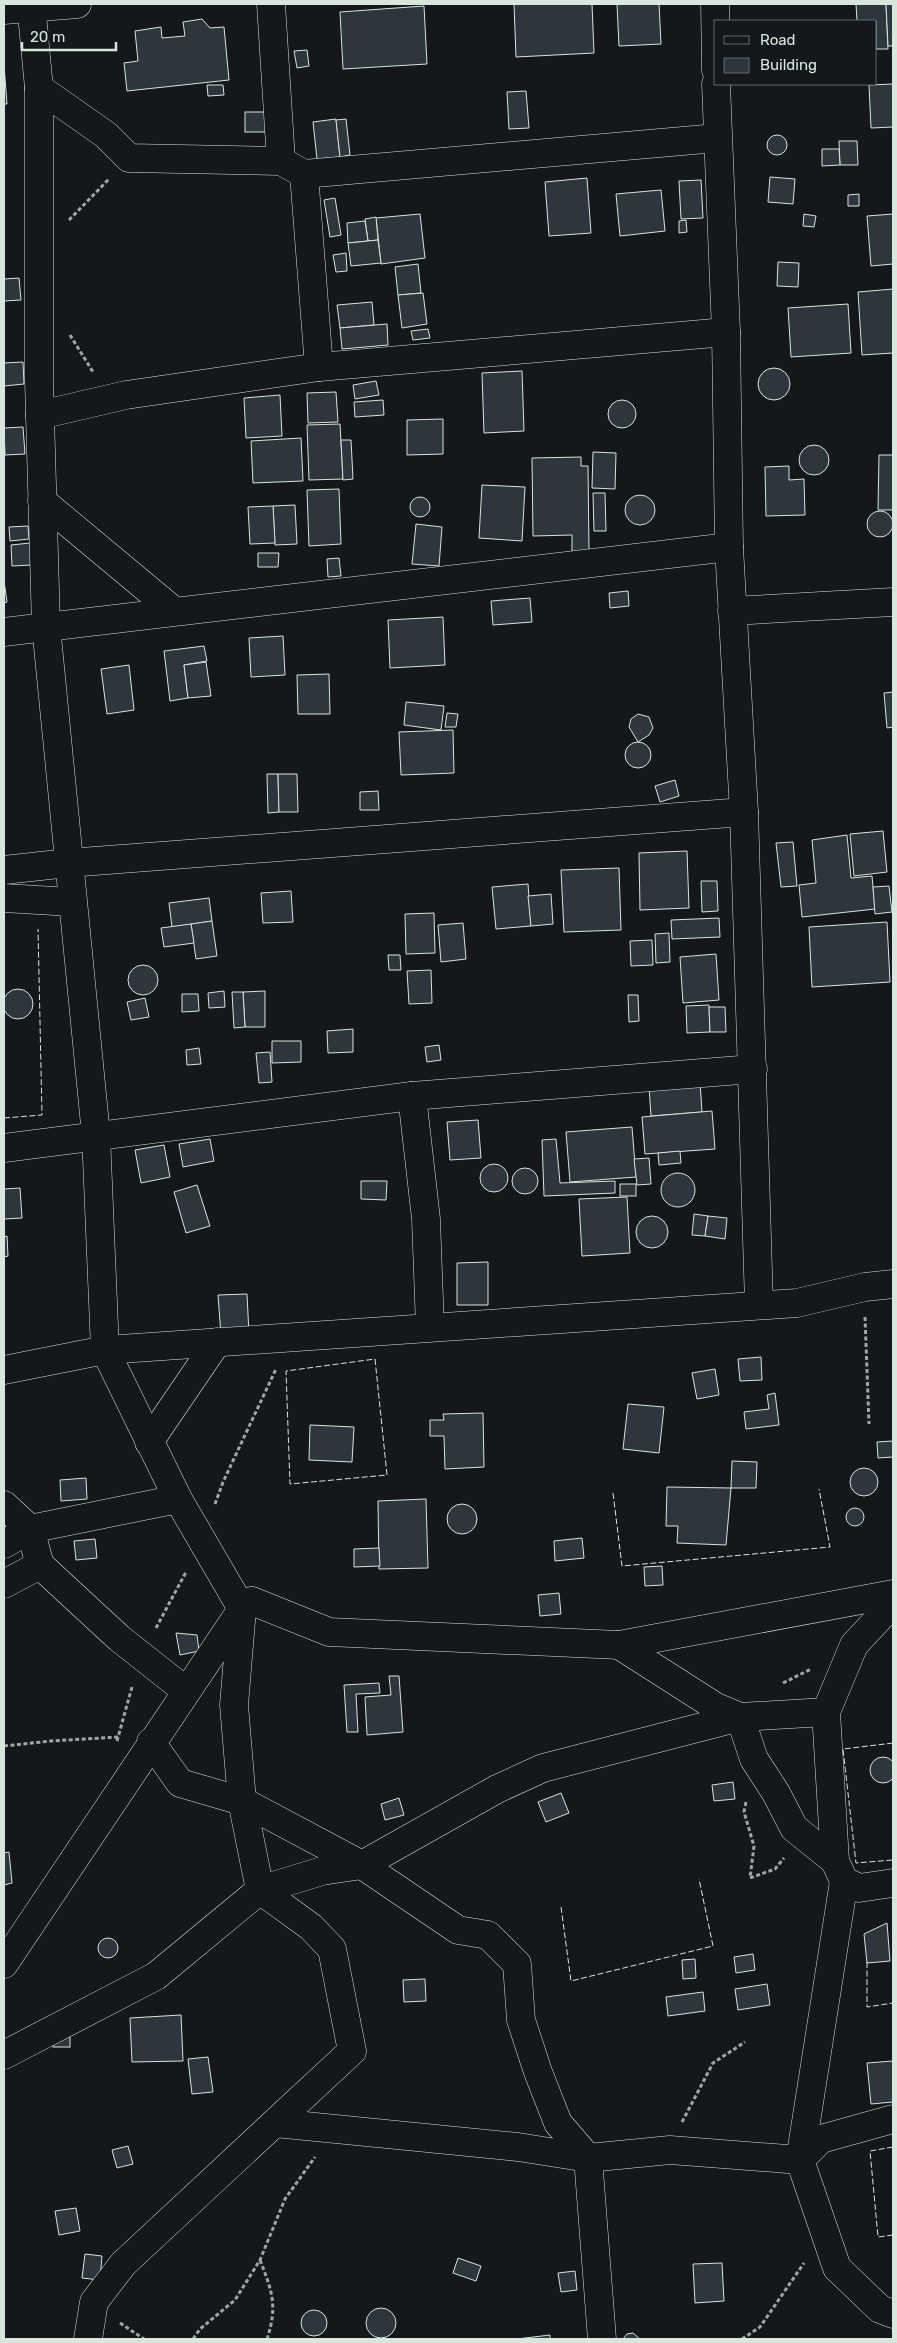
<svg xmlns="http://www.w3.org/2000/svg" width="897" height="2343" font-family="Rubik,sans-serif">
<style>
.building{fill:#2c363c;stroke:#d8e6dc}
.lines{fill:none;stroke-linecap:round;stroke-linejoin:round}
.minor-casing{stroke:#d8e6dc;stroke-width:29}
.path{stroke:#9da8a2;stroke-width:3;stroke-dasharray:4 2.5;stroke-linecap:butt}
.minor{stroke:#14181c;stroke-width:28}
.fence{stroke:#d8e6dc;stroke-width:1;stroke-dasharray:6 2.5;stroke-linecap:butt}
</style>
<rect width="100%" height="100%" fill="#14181c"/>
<g class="building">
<path d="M514,4H592L594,53L516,57Z"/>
<path d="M617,4H659L661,44L619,46Z"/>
<path d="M856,4H886L888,49H876V21H857Z"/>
<path d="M886,4H893V46H888Z"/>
<path d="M424,6L427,64L343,69L340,12Z"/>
<path d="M202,19L210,28L224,27L229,80L127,91L124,63L138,61L135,31L161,27L162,38L185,36L183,22Z"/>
<path d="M307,50L309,66L297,68L294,51Z"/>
<path d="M4,65L7,104H4Z"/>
<path d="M893,84V127L871,128L869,85Z"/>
<path d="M207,85H223L224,95L208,96Z"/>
<path d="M526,91L529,128L509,129L507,92Z"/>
<rect x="245" y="112" width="24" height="20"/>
<path d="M336,119L340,157L317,159L313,122Z"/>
<path d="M346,119L350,155L340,157L336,120Z"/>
<circle cx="777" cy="145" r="10"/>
<path d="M839,141H857L858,165H840Z"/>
<path d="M822,149H839L840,165L822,166Z"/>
<path d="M770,177L795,179L793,204L768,202Z"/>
<path d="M587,178L591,233L549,236L545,182Z"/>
<path d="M701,180L703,218L681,219L679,181Z"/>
<path d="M661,190L665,231L620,236L616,194Z"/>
<path d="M859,194V206H848V195Z"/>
<path d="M335,198L341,235L330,237L324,200Z"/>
<path d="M420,214L425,258L381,264L376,218Z"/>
<path d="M804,214L816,216L814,227L803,226Z"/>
<path d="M893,214V264L871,266L867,216Z"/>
<path d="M376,217L378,240L368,241L365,219Z"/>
<path d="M686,220L687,232L679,233V221Z"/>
<path d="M365,221L368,241L348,243L347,223Z"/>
<path d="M378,240L381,263L351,266L348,243Z"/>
<path d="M346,253L347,271L336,272L333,255Z"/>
<path d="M778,262L799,263L798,287L777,286Z"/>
<path d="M418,264L421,293L398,295L395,267Z"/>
<path d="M19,278L21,300L4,301V279Z"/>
<path d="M893,289V353L862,355L858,292Z"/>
<path d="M423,293L427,324L402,328L398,295Z"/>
<path d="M372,302L374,325L340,328L337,305Z"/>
<path d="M848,304L851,353L791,357L788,308Z"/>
<path d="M387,324L388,345L342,349L340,328Z"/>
<path d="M428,329L430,338L413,340L411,331Z"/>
<path d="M23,362L24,384L4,386V363Z"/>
<circle cx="774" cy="384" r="16"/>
<path d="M522,371L524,431L484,433L482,373Z"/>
<path d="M376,381L379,395L355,399L353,385Z"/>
<path d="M336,392L338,422L308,423L307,393Z"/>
<path d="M280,395L282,436L246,438L244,398Z"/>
<path d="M383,400L384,415L355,417L354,402Z"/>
<circle cx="622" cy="414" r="14"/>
<path d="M443,419V454L407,455V420Z"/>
<path d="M340,424L343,479L309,480L307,425Z"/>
<path d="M23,427L25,454L5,455L4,428Z"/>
<path d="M301,438L303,481L253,483L251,441Z"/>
<path d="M341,440H351L353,479L343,480Z"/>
<circle cx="814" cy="460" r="15"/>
<path d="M593,452L616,453L615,489L592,488Z"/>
<path d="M879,455H893V510H878Z"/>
<path d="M581,457V466H588L589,552H572V535L533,536L532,458Z"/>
<path d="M789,466V480L804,479L805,515L766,516L765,467Z"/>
<path d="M482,485L525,487L522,541L479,538Z"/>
<path d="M339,489L341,544L309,546L307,490Z"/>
<path d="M593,493H605L606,531H594Z"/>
<circle cx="640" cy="510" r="15"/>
<circle cx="420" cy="507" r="10"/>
<path d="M295,505L297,544L275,545L273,506Z"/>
<path d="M273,506L275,543L250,544L248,507Z"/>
<circle cx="880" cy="524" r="13"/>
<path d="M416,524L442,527L439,566L412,564Z"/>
<path d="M28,526L29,539L10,541L9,527Z"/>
<path d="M30,543L32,565L12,566L11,545Z"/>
<path d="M258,553H279L278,567H258Z"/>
<path d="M339,558L341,576L328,577L327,559Z"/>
<path d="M4,581L7,602L4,603Z"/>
<path d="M628,591L629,606L610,608L609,593Z"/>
<path d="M530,598L532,622L493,625L491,601Z"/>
<path d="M443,617L445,665L390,668L388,620Z"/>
<path d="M283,636L285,675L251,677L249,638Z"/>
<path d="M204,646L207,661L184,665L188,698L170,701L164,651Z"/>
<path d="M206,662L211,696L188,698L184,665Z"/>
<path d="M129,665L134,710L107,714L101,669Z"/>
<path d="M329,674L330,714H298L297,675Z"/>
<path d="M893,692V727L887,728L884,693Z"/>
<path d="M406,702L444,706L441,730L404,725Z"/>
<path d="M447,713L458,714L456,727H445Z"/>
<path d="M638,714L649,717L653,728L649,735L638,742L629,727L631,719Z"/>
<path d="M453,730L454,773L401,775L399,732Z"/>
<circle cx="638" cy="755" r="13"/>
<path d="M267,774H278L279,812L268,813Z"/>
<path d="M278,774H297L298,812H279Z"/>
<path d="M675,780L679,796L660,802L655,786Z"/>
<path d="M378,791L379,810H360V792Z"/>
<path d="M883,831L887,872L854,876L850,834Z"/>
<path d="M847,835L851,878L872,876L875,909L802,917L799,885L816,883L812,840Z"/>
<path d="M793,842L797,886L781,887L776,843Z"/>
<path d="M687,851L689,908L640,910L639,853Z"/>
<path d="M619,868L621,930L564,932L561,870Z"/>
<path d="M701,881H717L718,911L702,912Z"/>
<path d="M528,884L531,926L496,929L492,887Z"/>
<path d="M889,886L892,912L875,914L873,887Z"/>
<path d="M291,891L293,922L263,923L261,893Z"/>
<path d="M551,894L553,924L531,926L528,896Z"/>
<path d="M209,898L212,921L172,927L169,903Z"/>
<path d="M434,913L435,953L406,954L405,914Z"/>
<path d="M719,918L720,937L672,939L671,920Z"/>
<path d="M212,921L217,956L196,959L191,924Z"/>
<path d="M887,922L890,982L812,987L809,927Z"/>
<path d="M463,923L466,959L441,962L438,925Z"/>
<path d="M191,924L194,943L164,947L161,928Z"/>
<path d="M669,933L670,962L656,963L655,934Z"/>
<path d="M652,940L653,965L631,966L630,941Z"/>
<path d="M716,954L719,1000L683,1003L680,957Z"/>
<path d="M388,955H400L401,970H389Z"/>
<circle cx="143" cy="980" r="15"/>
<path d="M431,970L432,1003L409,1004L407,971Z"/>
<circle cx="18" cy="1004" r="15"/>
<path d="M224,991L225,1007L209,1008L208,993Z"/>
<path d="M265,991V1027H245L243,992Z"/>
<path d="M232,992H243L245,1027L234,1028Z"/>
<path d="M182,994H198L199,1011L182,1012Z"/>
<path d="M628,995H638L639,1021L629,1022Z"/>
<path d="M145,998L149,1017L131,1020L127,1002Z"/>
<path d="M709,1005L710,1032L687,1033L686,1006Z"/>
<path d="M709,1007H725L726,1032H710Z"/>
<path d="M353,1029V1052L328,1053L327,1031Z"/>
<path d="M272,1041H301V1062L272,1063Z"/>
<path d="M439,1045L441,1060L427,1062L425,1047Z"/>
<path d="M199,1048L201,1064L187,1065L186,1050Z"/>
<path d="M270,1052L272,1082L259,1083L256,1053Z"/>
<path d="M700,1082L702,1112L651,1116L649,1087Z"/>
<path d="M712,1111L715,1149L645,1154L642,1117Z"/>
<path d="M478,1120L481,1158L450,1160L447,1122Z"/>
<path d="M632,1127L636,1177L570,1182L566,1132Z"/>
<path d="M210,1139L214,1161L183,1167L179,1144Z"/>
<path d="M556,1139L560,1183L615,1181V1193L544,1196L542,1140Z"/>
<path d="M164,1145L170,1177L141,1183L135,1150Z"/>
<path d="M680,1151L681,1163L659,1165L658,1153Z"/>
<path d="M649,1158L651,1184L637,1185L634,1159Z"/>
<circle cx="494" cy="1178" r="14"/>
<circle cx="525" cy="1181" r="13"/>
<circle cx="678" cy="1190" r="17"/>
<path d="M361,1181H387L386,1200L361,1199Z"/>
<rect x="620" y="1184" width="16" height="12"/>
<path d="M197,1185L210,1226L186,1233L174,1192Z"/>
<path d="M20,1188L22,1218L4,1219V1189Z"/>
<path d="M627,1197L630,1253L582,1256L579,1199Z"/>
<path d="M694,1214L708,1216L705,1236L692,1235Z"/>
<path d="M708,1216L727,1218L725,1239L705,1236Z"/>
<circle cx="652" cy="1232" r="16"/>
<path d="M7,1236L8,1256L4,1257V1237Z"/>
<path d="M488,1262V1305H457V1263Z"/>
<path d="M247,1294L249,1334L221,1335L218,1295Z"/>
<path d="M761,1357L762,1380L740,1381L738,1359Z"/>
<path d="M715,1369L719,1395L697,1399L692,1373Z"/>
<path d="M775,1393L779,1425L746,1429L744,1412L769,1409L767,1395Z"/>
<path d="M628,1404L664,1407L659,1453L623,1449Z"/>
<path d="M483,1413L484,1467L445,1469L444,1436H430V1420H444L443,1414Z"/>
<path d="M310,1425L354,1427L352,1462L309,1460Z"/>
<path d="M893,1441V1457L878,1458L877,1442Z"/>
<path d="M732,1461L757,1462L756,1488H731Z"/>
<circle cx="864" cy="1482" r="14"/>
<path d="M86,1478L87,1499L61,1501L60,1480Z"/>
<path d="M667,1487L731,1488L726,1545L677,1543L678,1526H666Z"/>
<path d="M426,1499L428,1568L379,1569L378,1501Z"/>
<circle cx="462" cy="1519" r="15"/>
<circle cx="855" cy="1517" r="9"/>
<path d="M582,1538L584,1558L555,1561L554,1541Z"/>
<path d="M95,1539L97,1558L76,1560L74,1541Z"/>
<path d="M379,1548L380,1566L354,1567V1549Z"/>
<path d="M662,1566L663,1585L645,1586L644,1567Z"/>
<path d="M559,1593L561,1614L540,1616L538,1595Z"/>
<path d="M176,1633L197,1635L199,1651L180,1655Z"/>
<path d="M389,1676H399L403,1732L367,1735L365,1697L391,1695Z"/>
<path d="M379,1683L380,1693L356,1694L358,1732H347L344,1685Z"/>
<circle cx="883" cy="1770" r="13"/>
<path d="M733,1782L735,1799L714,1801L712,1785Z"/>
<path d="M561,1793L569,1813L546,1822L538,1802Z"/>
<path d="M399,1798L404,1815L385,1820L381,1804Z"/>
<path d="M9,1852L12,1883L4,1885V1853Z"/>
<path d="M887,1923L890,1961L867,1963L864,1934Z"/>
<circle cx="108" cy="1948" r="10"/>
<path d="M753,1954L755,1970L736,1973L734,1957Z"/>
<path d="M695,1959L696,1978L683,1979L682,1960Z"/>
<path d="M425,1979L426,2001L404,2002L403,1980Z"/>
<path d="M767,1984L770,2005L738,2010L735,1989Z"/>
<path d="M703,1992L705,2011L668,2016L666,1997Z"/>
<path d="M181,2015L183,2061L132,2062L130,2018Z"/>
<rect x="53" y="2032" width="17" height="15"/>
<path d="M208,2057L213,2092L192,2094L188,2059Z"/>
<path d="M893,2061V2102L871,2104L867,2063Z"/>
<path d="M128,2146L133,2164L117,2168L112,2150Z"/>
<path d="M76,2208L80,2231L59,2235L55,2211Z"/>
<path d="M85,2254L102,2256L100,2280L82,2278Z"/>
<path d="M458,2258L481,2266L476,2281L453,2273Z"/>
<path d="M722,2263L724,2301L695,2303L693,2264Z"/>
<path d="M575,2271L577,2290L561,2292L558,2273Z"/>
<circle cx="381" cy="2323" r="15"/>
<circle cx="314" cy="2323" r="13"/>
<path d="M633,2333L640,2339H623L627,2334Z"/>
<path d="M550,2335V2339H517Z"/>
</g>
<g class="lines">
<g class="minor-casing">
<g id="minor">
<path d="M31,4L39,88V380L46,626L96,1135L105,1350L178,1499L242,1609L234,1705L242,1801L260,1890L311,1927L332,1949L352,2051L123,2264L94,2302L88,2339"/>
<path d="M271,4L281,161L304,174L319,367"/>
<path d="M715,4L716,70"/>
<path d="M4,10L77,4"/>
<path d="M716,84L726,332L729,547L744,812L759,1304"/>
<path d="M39,88L106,135L129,158L281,161"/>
<path d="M304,174L717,138"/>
<path d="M40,415L126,395L319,367L726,332"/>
<path d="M42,501L174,611"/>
<path d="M732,611L893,602"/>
<path d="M4,632L729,547"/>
<path d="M4,870L68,863L744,812"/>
<path d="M4,898L72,902"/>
<path d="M412,1096L426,1219L430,1327"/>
<path d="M4,1148L412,1096L753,1069"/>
<path d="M4,1370L105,1350L797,1303L865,1287L893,1284"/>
<path d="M149,1442L217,1342"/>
<path d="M4,1505L30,1529L40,1565L119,1638L186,1691"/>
<path d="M4,1544L30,1529L178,1499"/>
<path d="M4,1584L40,1565"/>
<path d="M619,1645L716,1707L740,1717L754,1759L776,1793L794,1828L835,1861"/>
<path d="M826,1712L835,1861L844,1881L859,1888L893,1883"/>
<path d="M151,1742L180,1783L242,1801L362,1865L458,1930L488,1935L517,1964L521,2020L538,2072L558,2123L588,2158L602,2339"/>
<path d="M844,1881L800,2160L837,2268L880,2309L893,2314"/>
<path d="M4,1964L242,1609L252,1601L329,1632L619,1645L893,1594"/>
<path d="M4,2055L156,1976L260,1890L322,1871L362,1865L497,1789L543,1768L740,1717L826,1712L854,1645L893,1603"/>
<path d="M275,2123L518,2147L588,2158L670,2150L800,2160L821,2139L893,2119"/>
</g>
</g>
<g class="path">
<path d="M69,220L109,179"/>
<path d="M70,335L93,372"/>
<path d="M865,1317L869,1424"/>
<path d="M215,1504L223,1482L276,1369"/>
<path d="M156,1628L186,1572"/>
<path d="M783,1683L811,1669"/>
<path d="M117,1741L132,1687"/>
<path d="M4,1746L51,1741L118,1737"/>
<path d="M746,1802L744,1812L754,1846L750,1878L775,1869L784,1858"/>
<path d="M682,2122L713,2063L745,2042"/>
<path d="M260,2260C272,2291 278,2306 267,2339"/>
<path d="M120,2323L144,2339"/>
<path d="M193,2339L200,2329L235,2300L260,2260L285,2199L315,2157"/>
<path d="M742,2339L760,2327L804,2263"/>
</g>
<use href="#minor" class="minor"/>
<g class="fence">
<path d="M4,1118L42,1115L38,929"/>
<path d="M375,1359L387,1475L290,1484L286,1371Z"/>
<path d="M613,1493L622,1566L830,1547L819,1489"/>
<path d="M893,1743L843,1749L856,1863L893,1860"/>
<path d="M561,1907L571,1981L713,1946L699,1879"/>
<path d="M867,1962V2007L893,2003"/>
<path d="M893,2147L870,2151L878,2237L893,2235"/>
</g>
</g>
<rect width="897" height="2343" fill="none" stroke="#d8e6dc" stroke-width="10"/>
<rect x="714" y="20" width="162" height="65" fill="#14181c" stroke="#626a69"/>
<rect x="724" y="36" width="25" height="8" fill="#14181c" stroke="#626a69"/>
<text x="760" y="45" font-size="15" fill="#d8e6dc">Road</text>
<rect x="724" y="58" width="25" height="15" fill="#2c363c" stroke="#626a69"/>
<text x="760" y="70" font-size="15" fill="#d8e6dc">Building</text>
<path d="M22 42v8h94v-8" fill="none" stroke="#d8e6dc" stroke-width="2.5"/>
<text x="30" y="42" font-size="15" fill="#d8e6dc" stroke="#14181c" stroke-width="4" paint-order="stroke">20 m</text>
</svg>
